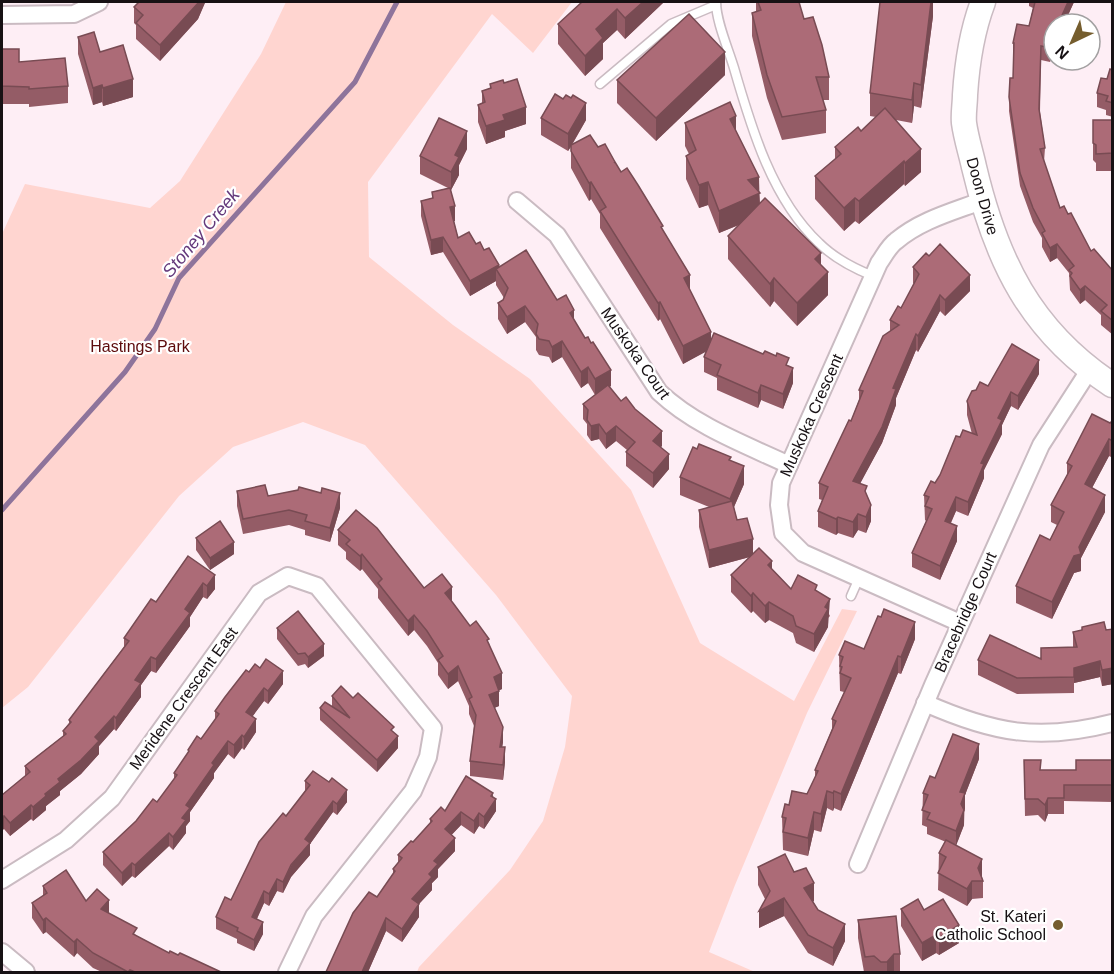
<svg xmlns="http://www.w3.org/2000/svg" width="1114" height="974" font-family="Arial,sans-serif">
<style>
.green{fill:#ffd5d0}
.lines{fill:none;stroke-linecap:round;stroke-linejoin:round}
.stream{stroke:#8e749b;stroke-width:5}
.lane-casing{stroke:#cabbc2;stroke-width:11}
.street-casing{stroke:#cabbc2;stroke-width:20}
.secondary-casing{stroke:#cabbc2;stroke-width:27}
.lane{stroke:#fff;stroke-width:8}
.street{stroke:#fff;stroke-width:16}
.secondary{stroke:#fff;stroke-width:24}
.wall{fill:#945c66}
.shaded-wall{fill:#784b53}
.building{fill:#ac6b77;stroke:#784b53;stroke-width:1.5}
.poi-dot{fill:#755d2e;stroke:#fff;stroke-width:2}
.labels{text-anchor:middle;stroke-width:4.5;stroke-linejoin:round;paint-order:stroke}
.street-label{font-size:16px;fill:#171114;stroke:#fff}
.park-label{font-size:16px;fill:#5d0b0c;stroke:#fff}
.poi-label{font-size:16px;fill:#171114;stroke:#fff;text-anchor:end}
.water-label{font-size:18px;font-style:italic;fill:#653a7c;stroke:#fff}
</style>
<rect width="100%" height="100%" fill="#feeef5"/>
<path class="green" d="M286,2H572L533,53L492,14L368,182L369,257L453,325L530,379L631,490L700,643L794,701L842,609L857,611L807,713L735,885L709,952L755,972H417L419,967L510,870L543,821L565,747L572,696L496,595L365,445L303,422L233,447L179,496L28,687L2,708V234L25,184L150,208L180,181L261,54Z"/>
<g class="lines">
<path class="stream" d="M2,510L125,372L155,329L179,278L355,82L397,2"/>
<g class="lane-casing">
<g id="lane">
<path d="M716,2C716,21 728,48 734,68C751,127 772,199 819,243C834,258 853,268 873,276"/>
<path d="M600,84L671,24L716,5"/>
<path d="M851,596L859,578"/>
</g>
</g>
<g class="street-casing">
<g id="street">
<path d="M2,15L74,14L99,2"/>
<path d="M517,201L557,235L659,392C695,426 744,444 789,465"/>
<path d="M960,623L803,553L783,533L779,505L781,483L879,263C884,256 889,246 896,241C921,220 952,212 981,201"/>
<path d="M925,703C993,733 1039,742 1112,723"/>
<path d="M858,864L933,685L1041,445L1090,369"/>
<path d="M2,880L66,840L112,798L259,593L288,576L317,586L433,728L428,757L413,791L314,916L287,972"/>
<path d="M2,952L26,972"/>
</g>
</g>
<g class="secondary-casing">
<path id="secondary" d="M983,2C972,31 967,63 965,95C965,104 963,114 964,123C966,138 971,153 974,167C996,260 1030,331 1112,385"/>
</g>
<use href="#lane" class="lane"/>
<use href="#street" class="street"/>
<use href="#secondary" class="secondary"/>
</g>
<g class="wall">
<path d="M205,2L198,19L160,61L136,39V25L134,23V7Z"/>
<path d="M582,2H664L625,39L617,30L603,43V59L585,76L558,44V24Z"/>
<path d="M756,2H799L804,19L829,77V100H823L826,110V133L782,140L767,98L752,36V13L756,12Z"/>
<path d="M933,2V16L921,108L914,106L912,123L896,120L921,172L905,186L904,184L859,224L855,221L844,231L815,199V176L835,159V147L861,131L876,117L870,116V93Z"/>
<path d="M1029,2H1074L1064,24H1054V51H1053L1050,62L1041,60L1040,112L1045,148L1044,162L1060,208L1091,251L1113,271V335L1101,325V315L1085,300L1080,304L1070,290L1069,273L1057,258L1050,262L1042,247V238L1033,222L1020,186L1009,111L1010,78H1013L1014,57H1013V43L1029,26L1033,8L1029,6Z"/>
<path d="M78,37L100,52L133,97L103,106L102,102L93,105L78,54Z"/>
<path d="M2,49L19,62L68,86V103L29,107V104H2Z"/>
<path d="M1113,70V117L1106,115V110L1097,107V93Z"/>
<path d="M725,75L656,141L617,103V80Z"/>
<path d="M490,84L526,124L505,131V137L486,144L478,122V105L482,103V91L490,88Z"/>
<path d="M541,118L586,120L572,145L598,147L621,172L663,230L690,291L711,341L789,366L793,383L783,409L761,400L758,408L717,390V378L704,372V357L706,351L683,364L660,319L658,321L600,228V214L591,199L589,201L571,168V147L568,151L541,135Z"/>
<path d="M1093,120H1113V171H1096V163L1093,160Z"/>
<path d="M685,123L736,131L759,192L760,203L821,265L828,295L797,326L774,301L770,307L728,259V236L739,225L719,233L708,205L699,208L686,179V156L689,154L685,146Z"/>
<path d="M467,149L459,165V175L451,190L455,221H454L458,238L476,244L484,250L499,267L557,300L574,320L611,386L609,387L621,401L662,446L660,447L669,469L653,488L626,466V452L627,450L616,441L606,449L599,439L591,441L587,435V424L583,419V404L595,395L588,383L581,388L562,357L552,363L549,357L539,355L536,350V337L525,322L507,334L498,319V303L503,300L504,298L496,285V281L470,296L443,252L431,255L421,216V201L432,198V192L448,188L420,174V156Z"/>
<path d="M913,267L970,291L945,316L940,311L918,352L916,350L896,398V405L882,443L860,483L867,495L871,521L866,533L858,530L853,538L838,533L836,535L818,527V511L822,500L819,499V483L851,421L859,400V390L890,331V320L901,308L914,284L913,283Z"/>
<path d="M1039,374L1018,410L1011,406L1002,425V434L984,470V478L968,516L956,511L951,523L957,541L940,580L912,567V553L926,521L925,520L924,495L935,483L940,475L960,437L972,434L967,415V401L976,390L988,386Z"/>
<path d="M1113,420V458L1109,456L1092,488L1105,512L1081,558V571L1074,573L1052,619L1016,603V586L1050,540L1057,525L1051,522V505L1067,475V463Z"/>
<path d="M731,461L744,484L734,507L737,520L753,554L772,569L791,589L817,591L830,616L828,618V627L814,652L796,643L793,633L769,620L765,623L753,611L751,613L731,592V575L750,557L709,568L699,527V510L709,507L680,495V477Z"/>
<path d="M237,491L340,508L330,542L305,535V530L289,525L243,534L237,506Z"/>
<path d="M338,530L424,588L452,602L470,626L489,643L502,689L499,690V706L494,708L503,742L502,747L505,762L503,780L470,776V761L474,726L469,714V706L458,681L448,689L438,675V663L427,646L414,630L408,636L378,598V589L362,569L360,571L346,559V552L338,545Z"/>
<path d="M196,538L234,554L210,570L196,550Z"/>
<path d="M188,556L215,589L207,599L203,597L190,617V626L156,673L151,671L141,685V697L116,731L114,729L99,746V754L81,774L60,791V795L46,806V810L33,821L31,819L10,836L4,829L2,795L25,776V766L63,736V731L69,723V720L124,647V638L156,602Z"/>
<path d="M1082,627L1106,630L1113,629V684L1102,686L1100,677L1074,683V693L1017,694L978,675V660L1041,659L1073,647V632L1082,630Z"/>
<path d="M277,628L324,656L308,668L305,664L298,666L277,639Z"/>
<path d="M915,639L901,674L898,673L841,811L834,808L833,811L827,808L821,832L814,830L808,856L783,850L782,817L789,805L807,794L815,778V770L832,729V719L844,692L840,691L839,655L864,649Z"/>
<path d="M260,668L283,684L268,704L264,701L252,717L256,732L244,750L242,748L234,759L228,754L214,773V778L190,812V821L186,826V833L173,850L169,846L135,878L132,876L122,886L103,865V852L157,802L174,780V773L188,754V750L201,739L215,720V711L249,672Z"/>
<path d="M332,696L353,698L394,733L398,748L377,772L320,720V708L332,706Z"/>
<path d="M979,759L965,795L964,825L956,845L982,877L983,881V898L972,899L967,906L938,890L939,853L946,842L927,834V827L922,825L923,793L935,778Z"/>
<path d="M1024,760L1040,770H1076L1113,760V802L1064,801V814H1048L1045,822L1038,815L1025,816Z"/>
<path d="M305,781L347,802L337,815L333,812L310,844V855L291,877L283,893L277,891L269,906L264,903L257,919L263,934L254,951L237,943V939L216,929V917L231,900L286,816L305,791Z"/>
<path d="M493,796L496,811L484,829L479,826L474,834L461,825L451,835L455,851L438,869V877L432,883V890L419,904V917L402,942L386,931L368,972H326L393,874V869L398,863V855L413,842L430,824V819L445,811Z"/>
<path d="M758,867L794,872L814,901H813L818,910L845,941L833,966L808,953L784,916L759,928L765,899L758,885Z"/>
<path d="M43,886L86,901L109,913L137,936L169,953L178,955L221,972H102L93,968L77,953L74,957L46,932L43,934L32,918V903L43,896Z"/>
<path d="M901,909L924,910L959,943L939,955L936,953L922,961L901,926Z"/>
<path d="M858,920L900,954V971L893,972H864L858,938Z"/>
</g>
<g class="shaded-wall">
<path d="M199,2H205V3L198,19L160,61V45Z"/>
<path d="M643,2H664L625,39V18Z"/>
<path d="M931,2H933V16L921,108V85Z"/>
<path d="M1068,2H1074L1064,24H1059Z"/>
<path d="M617,9V30L603,43V59L585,76V56L596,29Z"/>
<path d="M1053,37V51L1050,62V48Z"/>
<path d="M725,52V75L656,141V118Z"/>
<path d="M133,79V97L103,106V88Z"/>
<path d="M914,83V106L912,123V100Z"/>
<path d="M102,85V102L93,105V88Z"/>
<path d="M586,103V120L568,151V134Z"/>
<path d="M526,107V124L505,131V137L486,144V126L503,115Z"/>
<path d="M736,116V139L730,119Z"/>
<path d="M467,131V149L459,165V175L451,190V172L455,155Z"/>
<path d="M921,149V172L905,186V163Z"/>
<path d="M904,161V184L859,224V201Z"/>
<path d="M759,177L760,216L719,233V211L748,180Z"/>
<path d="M591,182V199L589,201V183Z"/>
<path d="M708,182V205L699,208V185Z"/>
<path d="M855,198V221L844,231V208Z"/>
<path d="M455,206V221L450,222V207Z"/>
<path d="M443,237V252L431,255V240Z"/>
<path d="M1057,244V258L1050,262V248Z"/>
<path d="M821,253V276L815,259Z"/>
<path d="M499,265V273L496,269V281L470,296V281Z"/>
<path d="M828,272V295L797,326V303Z"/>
<path d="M690,275V292L684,278Z"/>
<path d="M970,275V291L945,316V300Z"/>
<path d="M774,278V301L770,307V284Z"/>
<path d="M1085,286V300L1080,304V290Z"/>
<path d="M940,295V311L918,352V336Z"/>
<path d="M660,302V319L658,321V303Z"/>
<path d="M525,306V322L507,334V317Z"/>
<path d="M574,310V326L570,313Z"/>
<path d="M711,332V349L683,364V346Z"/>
<path d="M916,334V350L896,398V405L882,443L853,497V481Z"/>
<path d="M562,341V357L552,363V347Z"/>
<path d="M1039,360V374L1018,410V396Z"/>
<path d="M588,367V383L581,388V372Z"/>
<path d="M793,368V383L783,409V394Z"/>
<path d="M611,370V386L595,395V379Z"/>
<path d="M761,385V400L758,408V393Z"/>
<path d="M1011,392V406L1002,425V434L984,470V478L968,516V502L981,463L998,418Z"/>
<path d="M599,424V439L591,441V426Z"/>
<path d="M616,426V441L606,449V434Z"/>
<path d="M662,431V446L653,456V441Z"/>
<path d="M1109,439V456L1085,501V484Z"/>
<path d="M669,454V469L653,488V473Z"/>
<path d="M744,466V484L730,516V499Z"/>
<path d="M340,493V508L330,542V528Z"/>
<path d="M1105,495V512L1081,558V571L1074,573L1052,619V602L1074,556Z"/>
<path d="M956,497V511L945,535V521Z"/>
<path d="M871,505V521L866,533V517Z"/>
<path d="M858,514V530L853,538V522Z"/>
<path d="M838,517V533L836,535V519Z"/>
<path d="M957,526V541L940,580V566Z"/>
<path d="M753,539V556L709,568V550Z"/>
<path d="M234,542V554L210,570V558Z"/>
<path d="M362,554V569L360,571V556Z"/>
<path d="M772,561V578L768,565Z"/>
<path d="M215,575V589L207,599V586Z"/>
<path d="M203,583V597L190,617V626L156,673V659L185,609Z"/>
<path d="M452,587V602L445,593Z"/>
<path d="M753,593V611L751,613V596Z"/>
<path d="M830,599L828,627L814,652V634L825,607Z"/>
<path d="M769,602V620L765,623V606Z"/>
<path d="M414,615V630L408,636V621Z"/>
<path d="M915,622V639L901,674V657Z"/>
<path d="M324,644V656L308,668V657Z"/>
<path d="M898,656V673L841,811V794Z"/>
<path d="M151,657V671L141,685V697L116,731V718L135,680Z"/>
<path d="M1100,661V677L1074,683V668Z"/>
<path d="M458,666V681L448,689V674Z"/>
<path d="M1113,668V684L1102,686V670Z"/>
<path d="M283,671V684L268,704V691Z"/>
<path d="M502,673V689L494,693V677Z"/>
<path d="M264,688V701L246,725V712Z"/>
<path d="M499,691V706L489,710V695Z"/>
<path d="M114,716V729L99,746V754L81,774L60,791V795L46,806V810L33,821V807Z"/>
<path d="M256,719V732L244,750V737Z"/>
<path d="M503,727V742L500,762V747Z"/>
<path d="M242,735V748L234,759V745Z"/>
<path d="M398,736V748L377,772V760Z"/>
<path d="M228,741V754L214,773V778L190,812V821L186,826V833L173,850V837L182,818L186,805L212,763Z"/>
<path d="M979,744V759L965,795V809L961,819L960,792Z"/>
<path d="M505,747V762L503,780V765Z"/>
<path d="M347,790V802L337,815V804Z"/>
<path d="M827,791V808L821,832V814Z"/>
<path d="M834,791V808L833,811V793Z"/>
<path d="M493,793V804L496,799V811L484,829V817Z"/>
<path d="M1048,798V814L1045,822V805Z"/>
<path d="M333,801V812L310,844V855L291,877L283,893V882L305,839Z"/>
<path d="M31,805V819L10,836V823Z"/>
<path d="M964,810V825L956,846V831Z"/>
<path d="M461,812V825L445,842V829Z"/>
<path d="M814,812V830L808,856V838Z"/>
<path d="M479,813V826L474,834V821Z"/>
<path d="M4,816V829L2,831V817Z"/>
<path d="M169,833V846L135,878V865Z"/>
<path d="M455,838V851L438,869V877L432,883V890L419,904V917L402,942V929L412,899L429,874L434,861Z"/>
<path d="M982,859V877L980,881L978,868Z"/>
<path d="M132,863V876L122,886V873Z"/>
<path d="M277,879V891L269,906V894Z"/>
<path d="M972,881V899L967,906V889Z"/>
<path d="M814,883V901L804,906V888Z"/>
<path d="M264,891V903L252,929V917Z"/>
<path d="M784,898V916L759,928V911Z"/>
<path d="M109,900V915L101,909Z"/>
<path d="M46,918V932L43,934V920Z"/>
<path d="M386,918V931L368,972H362Z"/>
<path d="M263,922V934L254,951V940Z"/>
<path d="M845,924V941L833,966V948Z"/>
<path d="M959,925V943L939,955V938Z"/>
<path d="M936,935V953L922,961V943Z"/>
<path d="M77,939V953L74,957V942Z"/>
<path d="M894,954V972H887V962Z"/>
</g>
<g class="building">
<path d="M139,2H199L160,45L136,23L143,15L134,7Z"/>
<path d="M582,2H643L625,18L617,9L596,29L603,38L585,56L558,24Z"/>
<path d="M758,2H799L804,19L813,17L822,45L829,77H816L826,110L782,117L767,75L752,13L761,10Z"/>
<path d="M880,2H931L921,85L914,83L912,100L870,93Z"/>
<path d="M1035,2H1068L1059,22L1062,23V24H1054V37H1053L1050,48L1041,46L1039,109L1045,148L1040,149L1060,208L1064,206L1068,214L1071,213L1091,251L1094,249L1113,271V321L1101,311L1107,305L1085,286L1080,290L1070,276L1072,273L1069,270L1074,266L1057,244L1050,248L1042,233L1045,231L1033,208L1020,173L1009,97L1010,78H1013L1014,43H1013L1017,24L1029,26Z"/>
<path d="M689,14L725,52L656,118L617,80Z"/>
<path d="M94,32L100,52L123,45L133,79L103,88L102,85L93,88L78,37Z"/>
<path d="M2,49H19V62L65,58L68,86L29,89V87L2,86Z"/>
<path d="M1110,69L1113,70V103L1106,101L1108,96L1097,93L1101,78L1107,79Z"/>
<path d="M517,79L526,107L503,115L505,120L486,126L478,105L485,102L482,91L491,88L490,84L503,80L504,83Z"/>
<path d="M555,94L563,99L566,95L571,98L573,95L586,103L568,134L541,118Z"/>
<path d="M730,102L736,116L730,119L759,177L748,180L760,193L719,211L708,182L699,185L686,156L696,150L685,123Z"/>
<path d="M885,108L921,149L905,163L904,161L859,201L855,198L844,208L815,176L841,154L835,147L858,127L861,131Z"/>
<path d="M439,118L467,131L455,155L459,157L451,172L420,156Z"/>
<path d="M1093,120H1113V153L1096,154V145L1093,143Z"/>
<path d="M590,135L598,147L605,144L615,162L614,163L615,162L621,172L627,168L638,185L663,226L661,227L690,275L684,278L711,332L683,346L660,302L658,303L600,211L606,207L591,182L589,183L571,151V145Z"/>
<path d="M450,188L455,206L450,207L458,238L469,232L476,244L480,242L484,250L489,248L499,265L470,281L443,237L431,240L421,201L433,198L432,192Z"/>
<path d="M765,198L821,253L815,259L828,272L797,303L774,278L770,284L728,236Z"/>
<path d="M940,244L970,275L945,300L940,295L918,336L916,334L893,388L896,389L882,427L853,481L867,486L865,491L871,505L866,517L858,514L853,522L838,517L836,519L818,511L828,487L819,483L849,420L851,421L863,391L859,390L883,336L899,325L890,320L898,306L901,308L919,274L913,267L926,253L929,256Z"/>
<path d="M526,250L557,300L566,295L574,310L570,313L585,338L588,337L591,343L593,342L611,370L595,379L588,367L581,372L562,341L552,347L549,341L539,339L536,334L538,324L525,306L507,317L498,303L503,300L508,288L496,269Z"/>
<path d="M714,333L763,354L765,351L776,356L777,353L789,358L786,365L793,368L783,394L761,385L758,393L717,375L721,365L704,357Z"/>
<path d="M1012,344L1039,360L1018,396L1011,392L998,418L1002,420L981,463L984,464L968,502L956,497L945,521L957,526L940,566L912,553L932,509L925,506L929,497L924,495L931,481L935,483L940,475L956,436L960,437L963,430L977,435L967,401L972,391L976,390L980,382L988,386Z"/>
<path d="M608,385L621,401L626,397L635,409L662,431L653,441L669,454L653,473L626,452L635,442L616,426L606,434L599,424L591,426L587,420L588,410L583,404Z"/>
<path d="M1092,414L1110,423L1113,420V441L1109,439L1085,484L1105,495L1079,547L1081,554L1074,556L1052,602L1016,586L1040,535L1050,540L1064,512L1051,505L1072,466L1067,463Z"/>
<path d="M699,444L731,457L729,460L744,466L730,499L680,477L693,447L697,449Z"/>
<path d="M265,485L268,496L298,490L299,487L321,493L322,488L340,493L330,528L305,521L307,515L289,510L243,519L237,491Z"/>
<path d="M732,501L737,520L747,518L753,539L709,550L699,510Z"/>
<path d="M356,510L377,528L424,588L442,574L452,587L445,593L453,603L470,626L476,621L489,639L487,640L502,673L494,677L499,691L489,695L503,727L500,747H505L503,765L470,761L476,715L469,699L472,697L458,666L448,674L438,660L443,656L427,631L414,615L408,621L378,583L382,579L362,554L360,556L346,544L350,540L338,530Z"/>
<path d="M220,521L234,542L210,558L196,538Z"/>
<path d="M759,548L772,561L768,565L791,589L798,575L817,585L815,590L830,599L825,607L828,609L814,634L796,626L793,616L769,602L765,606L753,593L751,596L731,575Z"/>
<path d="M188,556L215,575L207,586L203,583L185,609L190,613L156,659L151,657L135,680L141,683L116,718L114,716L95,737L99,741L81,760L58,779L60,782L45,794L46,796L33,807L31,805L10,823L4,816L2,817V795L30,772L25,766L66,734L63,731L71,722L69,720L129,641L124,638L151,599L156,602Z"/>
<path d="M884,609L915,622L901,657L898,656L841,794L834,791L833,793L827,791L821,814L814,812L808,838L783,832L786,818L782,817L785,804L789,805L792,791L807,794L818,771L815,770L836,721L832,719L851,678L840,673L842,667L840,666L843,657L839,655L845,641L864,649L878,616L881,617Z"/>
<path d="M298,611L324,644L308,657L305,653L298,654L277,628Z"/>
<path d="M1104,622L1106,630L1113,629V668L1102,670L1100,661L1074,668V677L1017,678L978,660L990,635L1041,659V648L1077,647L1073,632L1082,630V627Z"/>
<path d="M266,659L283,671L268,691L264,688L246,712L256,719L244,737L242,735L234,745L228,741L212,763L214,765L186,805L190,808L182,818L186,820L173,837L169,833L135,865L132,863L122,873L103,852L136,821L153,799L157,802L177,775L174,773L189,751L188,750L197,736L201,739L219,714L215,711L225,697L246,670L249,672L255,664L260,668Z"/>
<path d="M341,686L353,698L358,693L394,727L391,730L398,736L377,760L320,708L325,702L350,718L332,696Z"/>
<path d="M953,734L979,744L960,792L965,793L961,804L964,810L956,831L927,819L930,813L922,810L928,795L923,793L930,776L935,778Z"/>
<path d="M1024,760H1041L1040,770H1076V760H1113V785H1064V798H1048L1045,805L1038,799H1025Z"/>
<path d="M313,771L329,782L332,778L347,790L337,804L333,801L305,839L310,843L291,865L283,882L277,879L269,894L264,891L252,917L263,922L254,940L237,931L238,928L216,917L225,897L231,900L259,842L283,813L286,816L310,785L305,781Z"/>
<path d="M466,776L493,793L491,796L496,799L484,817L479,813L474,821L461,812L445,829L455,838L434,861L438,864L429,874L432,877L412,899L419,904L402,929L386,918L362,972H326L353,913L369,892L377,897L395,871L393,869L402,858L398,855L411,841L413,842L432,821L430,819L441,807L445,811Z"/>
<path d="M946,840L982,859L978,868L983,881H972L967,889L938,873L946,857L939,853Z"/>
<path d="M785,854L794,872L806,868L814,883L804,888L818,910L845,924L833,948L808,935L784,898L759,911L770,891L758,867Z"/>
<path d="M66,870L86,901L97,889L109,900L101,909L137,928L133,934L169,953L170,951L178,955L180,953L221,972H135L130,970L128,972L93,953L77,939L74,942L46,918L43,920L32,903L47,893L43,886Z"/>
<path d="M918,899L924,910L943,899L959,925L939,938L936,935L922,943L901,909Z"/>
<path d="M896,916L900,954H894L887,962H881L874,956L865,957L858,920Z"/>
</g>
<circle class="poi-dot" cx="1058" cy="925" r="6"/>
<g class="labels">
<g class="street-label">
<text transform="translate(983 196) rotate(74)" y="6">Doon Drive</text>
<text transform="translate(636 353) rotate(55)" y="6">Muskoka Court</text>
<text transform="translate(811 415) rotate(-66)" y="6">Muskoka Crescent</text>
<text transform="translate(965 612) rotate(-66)" y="6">Bracebridge Court</text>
<text transform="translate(183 698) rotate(-54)" y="6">Meridene Crescent East</text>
</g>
<g class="park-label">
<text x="140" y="352">Hastings Park</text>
</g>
<g class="poi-label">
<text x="1046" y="922">St. Kateri<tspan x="1046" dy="18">Catholic School</tspan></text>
</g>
<g class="water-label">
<text transform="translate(201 233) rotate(-50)" y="6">Stoney Creek</text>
</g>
</g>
<rect width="1114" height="974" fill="none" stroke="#171114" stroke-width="6"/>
<g transform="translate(1072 42) rotate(224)"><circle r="28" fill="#ffffff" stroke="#a2a0a1" stroke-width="1.5"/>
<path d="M0-4.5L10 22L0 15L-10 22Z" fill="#755d2e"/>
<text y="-9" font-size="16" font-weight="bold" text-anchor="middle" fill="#171114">N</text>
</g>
</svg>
